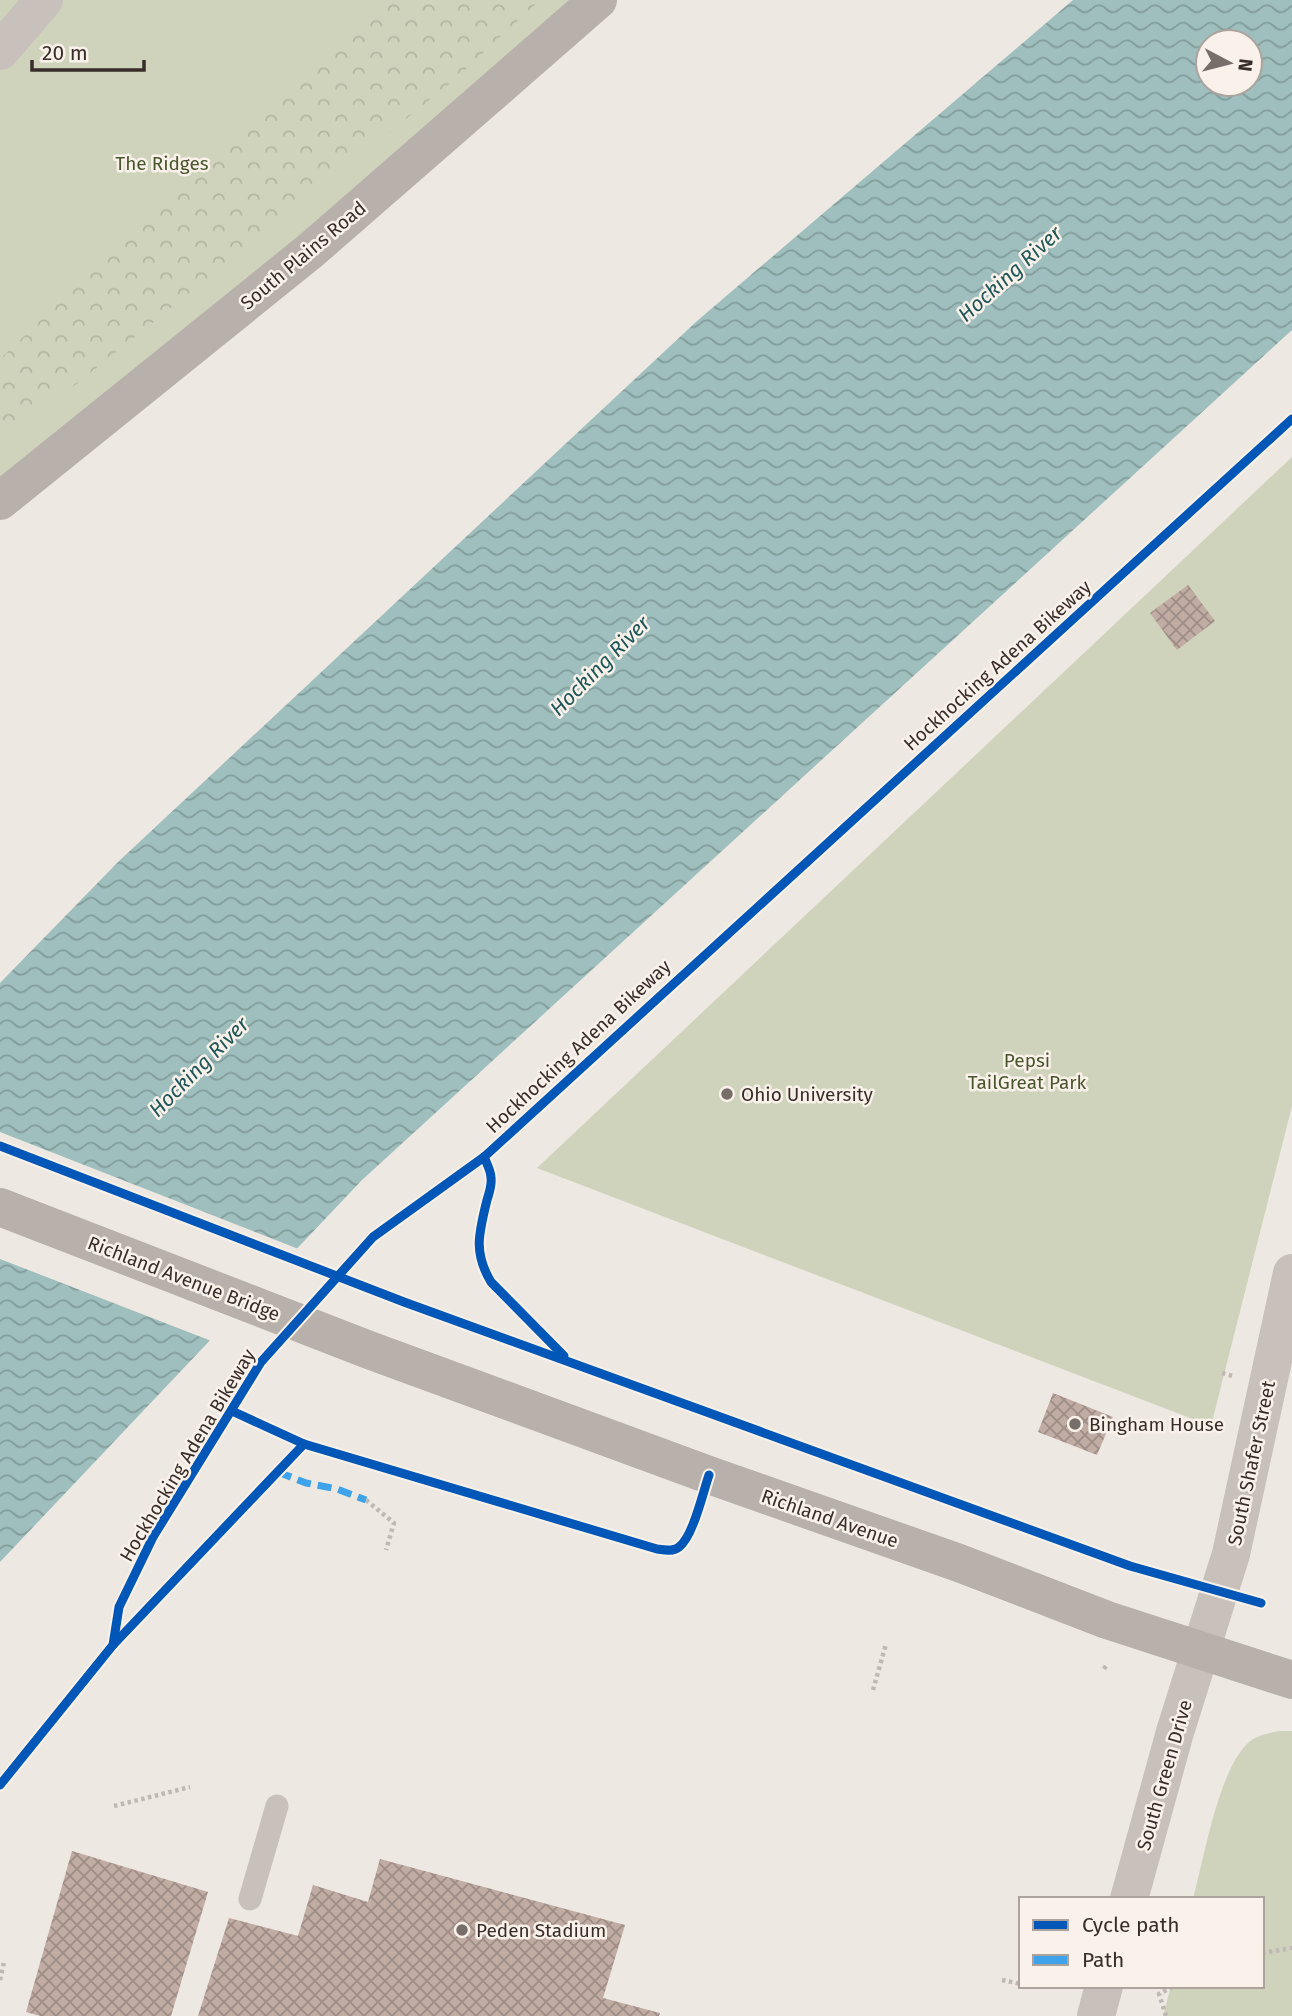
<svg xmlns="http://www.w3.org/2000/svg" width="1292" height="2016" font-family="'Fira Sans',sans-serif">
<style>
.green{fill:#cfd3bc}
.forest{fill:url(#forest-crowns)}
.water{fill:url(#water-waves);fill-rule:evenodd}
.pier{fill:#ede8e2}
.building{fill:url(#building-cross-hatch)}
.lines{fill:none;stroke-linecap:round;stroke-linejoin:round}
.path{stroke:#c0b9b3;stroke-width:4.5;stroke-dasharray:3.5 3.5;stroke-linecap:butt}
.service{stroke:#c7c0bb;stroke-width:23}
.minor{stroke:#c7c0bb;stroke-width:38}
.tertiary{stroke:#c7c0bb;stroke-width:38}
.secondary{stroke:#b7b0ab;stroke-width:38}
.quiet{stroke:#3fa3eb;stroke-width:7;stroke-dasharray:14 7;stroke-linecap:butt}
.cycleway-casing{stroke:#faf2ea;stroke-width:13}
.cycleway{stroke:#0057b8;stroke-width:9}
.poi-dot{fill:#776e6a;stroke:#faf2ea;stroke-width:2.5}
.labels{text-anchor:middle;stroke-width:5;stroke-linejoin:round;paint-order:stroke}
.park-label{font-size:19px;fill:#48562d;stroke:#faf2ea}
.street-label{font-size:19px;fill:#382d29;stroke:#faf2ea}
.poi-label{font-size:19px;fill:#382d29;stroke:#faf2ea;text-anchor:start}
.water-label{font-size:21px;font-style:italic;fill:#1e5759;stroke:#faf2ea}
</style>
<defs>
<pattern id="forest-crowns" width="20" height="18" patternUnits="userSpaceOnUse" patternTransform="scale(1.75)"><rect width="20" height="18" fill="#cfd3bc"/><path d="M2 6a3 3 0 1 1 6 0M12 15a3 3 0 1 1 6 0" fill="none" stroke="#b2b5a2"/></pattern>
<pattern id="water-waves" width="16" height="10" patternUnits="userSpaceOnUse" patternTransform="scale(1.75)"><rect width="16" height="10" fill="#9ebfbe"/><path d="M0 5q4-4 8 0t8 0" fill="none" stroke="#829c9a"/></pattern>
<pattern id="building-cross-hatch" width="8" height="8" patternUnits="userSpaceOnUse" patternTransform="scale(1.75)"><rect width="8" height="8" fill="#c1aca4"/><path d="M0 0l8 8M0 8l8-8" fill="none" stroke="#9e8c86"/></pattern>
</defs>
<rect width="100%" height="100%" fill="#ede8e2"/>
<g class="green">
<path d="M0,0H598L0,500Z"/>
<path d="M1292,457V1106L1211,1426L537,1168Z"/>
<path d="M1279,1731H1292V2016H1163L1171,1986H1262V1899H1193C1204,1858 1219,1768 1249,1742C1257,1735 1269,1733 1279,1731Z"/>
</g>
<path class="forest" d="M388,0H540L453,81L74,386L0,442V359L199,169Z"/>
<path class="water" d="M1073,0H1292V330L362,1180L0,1562V983L118,862L697,321ZM1208,42H1250V84H1208Z"/>
<path class="pier" d="M0,1132L301,1250L214,1342L0,1259Z"/>
<g class="building">
<path d="M1188,585L1215,621L1177,650L1150,613Z"/>
<path d="M1053,1393L1113,1417L1097,1455L1038,1432Z"/>
<path d="M72,1851L208,1892L171,2016H40L26,2012Z"/>
<path d="M380,1859L625,1925L603,1998L660,2013L659,2016H198L229,1918L298,1936L313,1885L368,1902Z"/>
</g>
<g class="lines">
<g class="path">
<path d="M1222,1373L1233,1376"/>
<path d="M366,1500L394,1523L386,1550"/>
<path d="M1104,1669L1107,1664"/>
<path d="M873,1690L886,1644"/>
<path d="M114,1806L190,1787"/>
<path d="M1262,1953L1292,1948"/>
<path d="M0,1980L4,1962"/>
<path d="M1002,1980L1021,1984"/>
<path d="M1166,2016L1159,1994L1174,1986"/>
</g>
<path class="service" d="M250,1899L277,1806"/>
<path class="minor" d="M0,51L44,0"/>
<g class="tertiary">
<path d="M1129,1899L1175,1732L1231,1554L1292,1273"/>
<path d="M1096,2016L1104,1986"/>
</g>
<g class="secondary">
<path d="M0,501L310,251L598,0"/>
<path d="M0,1207L369,1350L709,1475L959,1563L1107,1620L1292,1680"/>
</g>
<path class="quiet" d="M278,1472L306,1483L337,1489L366,1500"/>
<g class="cycleway-casing">
<g id="cycleway">
<path d="M0,1146L404,1302L1130,1566L1261,1603"/>
<path d="M484,1157C487,1164 491,1171 491,1178C492,1186 489,1193 487,1200C479,1233 473,1252 491,1282L564,1356"/>
<path d="M232,1411L304,1444L657,1549C664,1550 673,1552 679,1547C693,1537 703,1492 709,1475"/>
<path d="M113,1645L304,1444"/>
<path d="M0,1785L113,1645L119,1607L153,1537L261,1362L373,1237L484,1157L1292,419"/>
</g>
</g>
<use href="#cycleway" class="cycleway"/>
</g>
<g class="poi-dot">
<circle cx="727" cy="1094" r="7"/>
<circle cx="1075" cy="1424" r="7"/>
<circle cx="462" cy="1930" r="7"/>
</g>
<g class="labels">
<g class="park-label">
<text x="162" y="170">The Ridges</text>
<text x="1027" y="1067">Pepsi<tspan x="1027" dy="22">TailGreat Park</tspan></text>
</g>
<g class="street-label">
<text transform="translate(303 255) rotate(-40)" y="7">South Plains Road</text>
<text transform="translate(997 665) rotate(-42)" y="7">Hockhocking Adena Bikeway</text>
<text transform="translate(578 1046) rotate(-43)" y="7">Hockhocking Adena Bikeway</text>
<text transform="translate(184 1278) rotate(21)" y="7">Richland Avenue Bridge</text>
<text transform="translate(187 1455) rotate(-59)" y="7">Hockhocking Adena Bikeway</text>
<text transform="translate(1251 1463) rotate(-78)" y="7">South Shafer Street</text>
<text transform="translate(830 1518) rotate(19)" y="7">Richland Avenue</text>
<text transform="translate(1164 1775) rotate(-74)" y="7">South Green Drive</text>
</g>
<g class="poi-label">
<text x="741" y="1101">Ohio University</text>
<text x="1089" y="1431">Bingham House</text>
<text x="476" y="1937">Peden Stadium</text>
</g>
<g class="water-label">
<text transform="translate(1010 274) rotate(-42)" y="7">Hocking River</text>
<text transform="translate(600 666) rotate(-45)" y="7">Hocking River</text>
<text transform="translate(199 1067) rotate(-45)" y="7">Hocking River</text>
</g>
</g>
<rect x="1019" y="1897" width="245" height="91" fill="#faf2ea" stroke="#aca39d" stroke-width="2"/>
<rect x="1033" y="1920" width="35" height="10" fill="#0057b8" stroke="#aca39d" stroke-width="2"/>
<text x="1082" y="1932" font-size="21" fill="#382d29">Cycle path</text>
<rect x="1033" y="1955" width="35" height="10" fill="#3fa3eb" stroke="#aca39d" stroke-width="2"/>
<text x="1082" y="1967" font-size="21" fill="#382d29">Path</text>
<g transform="translate(1229 63) rotate(97)"><circle r="33" fill="#faf2ea" stroke="#aca39d" stroke-width="2"/>
<path d="M0-5L12 26L0 18L-12 26Z" fill="#776e6a"/>
<text y="-10" font-size="19" font-weight="bold" text-anchor="middle" fill="#382d29">N</text>
</g>
<path d="M32 60v10h112v-10" fill="none" stroke="#382d29" stroke-width="3.5"/>
<text x="42" y="60" font-size="21" fill="#382d29" stroke="#faf2ea" stroke-width="5" paint-order="stroke">20 m</text>
</svg>
